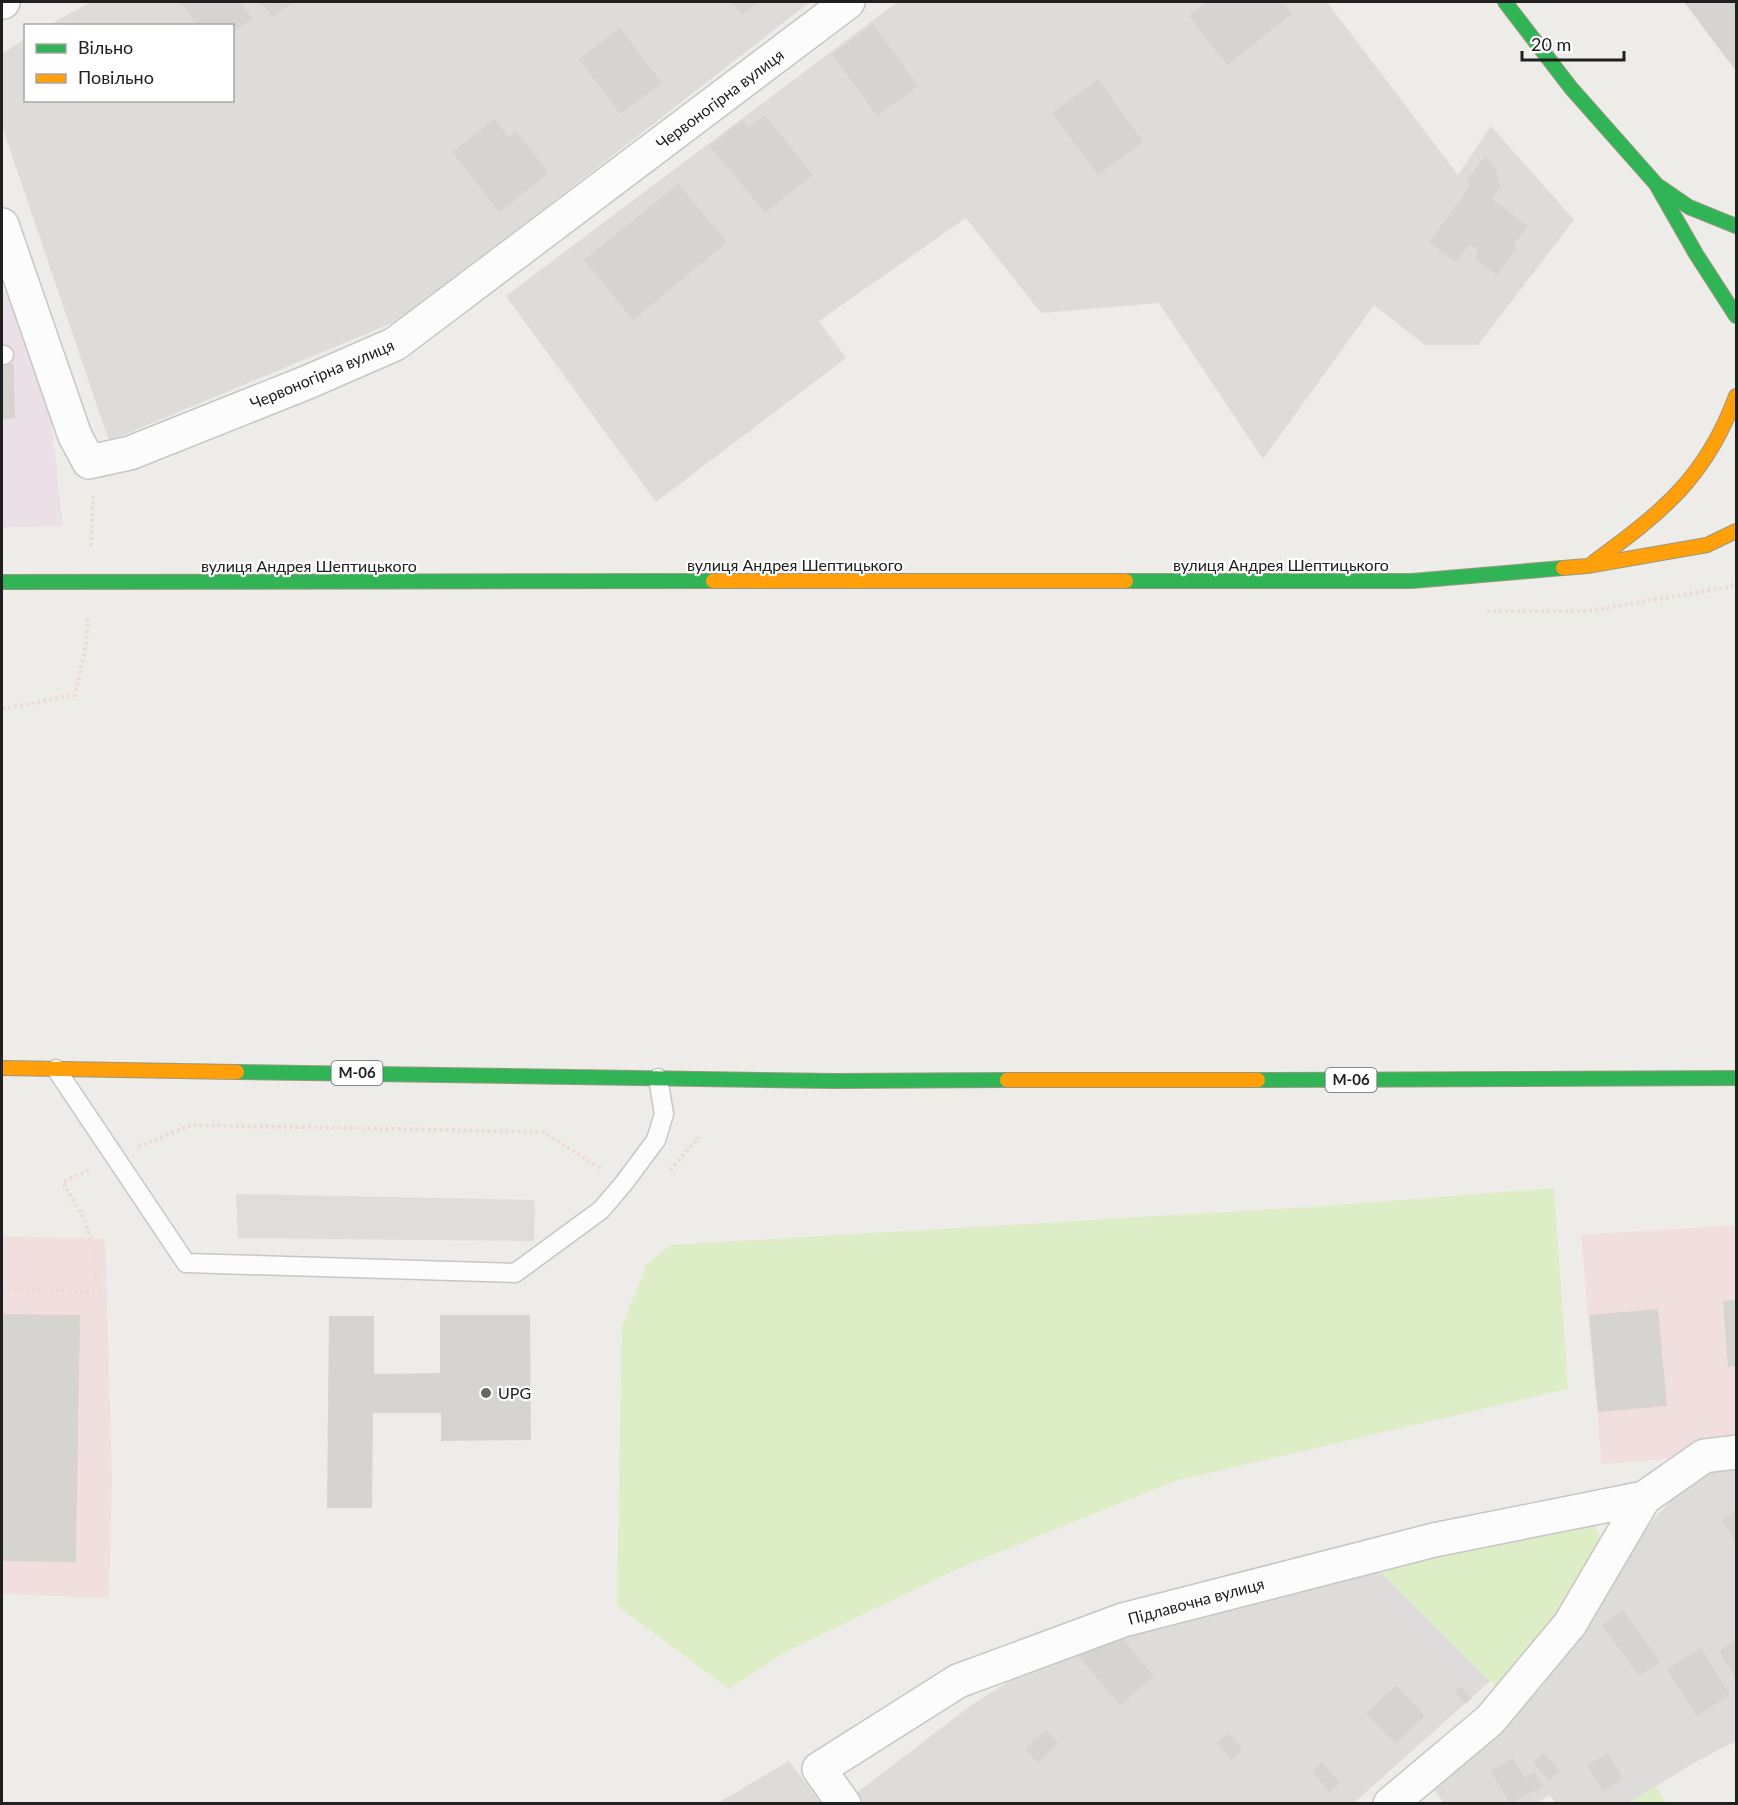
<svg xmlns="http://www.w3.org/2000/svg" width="1738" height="1805" font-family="Lato,sans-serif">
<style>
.residential{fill:#dddcda}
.commercial{fill:#f0dfde}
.industrial{fill:#ece0e8}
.grass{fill:#ddedc6}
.parking{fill:#dedddc}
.building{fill:#d6d4d1}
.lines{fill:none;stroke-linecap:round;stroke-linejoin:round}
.lane-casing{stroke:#c7c6c5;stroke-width:21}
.street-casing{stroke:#c7c6c5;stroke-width:36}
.fast-casing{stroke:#99987f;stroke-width:16}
.slow-casing{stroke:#99987f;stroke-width:16}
.path{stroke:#ecdad9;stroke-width:4;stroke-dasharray:3 3;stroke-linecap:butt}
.lane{stroke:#fcfcfc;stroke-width:18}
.street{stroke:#fcfcfc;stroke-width:33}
.fast{stroke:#30b455;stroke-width:14}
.slow{stroke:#ff9f0a;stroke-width:14}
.poi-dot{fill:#686766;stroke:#fff;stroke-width:2}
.labels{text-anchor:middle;stroke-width:4.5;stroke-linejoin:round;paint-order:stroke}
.shield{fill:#fff;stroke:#636363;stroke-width:1.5}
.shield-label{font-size:15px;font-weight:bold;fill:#202020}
.street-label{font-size:16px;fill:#202020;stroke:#fff}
.poi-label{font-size:16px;fill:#202020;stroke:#fff;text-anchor:start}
</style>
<rect width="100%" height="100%" fill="#eeece9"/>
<g class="residential">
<path d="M91,2H810L402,319L109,441L2,126V54L25,39L26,100H232V26L49,25Z"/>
<path d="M897,2H1327L1458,175L1491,126L1574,220L1478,345H1425L1374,305L1263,459L1159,303L1041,313L966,218L819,321L846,358L656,502L506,296Z"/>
<path d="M1736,1469V1741L1701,1759L1628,1803H1556L1549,1795L1537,1803H1444L1431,1785L1542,1687L1615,1573L1656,1516L1697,1475Z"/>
<path d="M1378,1569L1490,1681L1354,1803L862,1804L854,1795L974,1703L1053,1654Z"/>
<path d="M789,1761L821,1803H718Z"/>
</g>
<g class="commercial">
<path d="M1736,1225V1451L1704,1456L1602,1464L1581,1235Z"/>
<path d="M2,1236L105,1239L112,1477L109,1598L2,1594Z"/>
</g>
<path class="industrial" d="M2,291H10L50,412L63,526L2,527Z"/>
<g class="grass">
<path d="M1554,1188L1568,1389L1175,1481L962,1567L789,1650L729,1689L617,1606L622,1326L647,1264L671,1245L1312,1207Z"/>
<path d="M1594,1524L1601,1539L1547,1631L1501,1689L1490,1681L1378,1569L1453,1544Z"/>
<path d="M1656,1787L1666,1803H1628Z"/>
</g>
<path class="parking" d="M236,1194L535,1200L534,1241L238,1238Z"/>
<g class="building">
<path d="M180,2H240L252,18L232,33V26H198Z"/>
<path d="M260,2H293L273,17Z"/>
<path d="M731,2H759L742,15Z"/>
<path d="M1207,2H1282L1292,14L1227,65L1189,16Z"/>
<path d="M1684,2H1736V71Z"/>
<path d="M873,24L918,86L877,116L832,54Z"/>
<path d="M620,28L662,83L620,114L579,59Z"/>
<path d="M1098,79L1143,142L1098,175L1052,113Z"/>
<path d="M765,115L813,175L765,213L710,146L742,120L748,128Z"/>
<path d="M494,119L508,137L516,131L549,173L499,212L452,152Z"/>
<path d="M1484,157L1494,164L1501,186L1492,199L1528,226L1513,245L1517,248L1497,275L1474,258L1479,251L1470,244L1456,262L1429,242L1471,185L1466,182Z"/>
<path d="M678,184L727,242L633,320L584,260Z"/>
<path d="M2,364H14L15,418L2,419Z"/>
<path d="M1736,1300V1366L1728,1367L1723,1301Z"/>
<path d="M1658,1309L1667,1406L1598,1412L1589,1315Z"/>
<path d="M2,1314L80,1315L76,1562L2,1561Z"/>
<path d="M440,1315H530L531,1440L441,1441V1413H373L372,1508H327L329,1316H374V1374L440,1373Z"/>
<path d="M1736,1510V1543L1722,1520Z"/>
<path d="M1623,1610L1660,1662L1639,1676L1602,1625Z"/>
<path d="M1113,1627L1154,1676L1120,1705L1078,1656Z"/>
<path d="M1736,1640V1678L1719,1651Z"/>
<path d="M1701,1648L1730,1695L1697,1716L1667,1669Z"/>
<path d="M1396,1685L1425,1716L1395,1744L1366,1713Z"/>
<path d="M1461,1686L1472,1698L1466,1704L1455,1693Z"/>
<path d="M1046,1730L1058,1743L1038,1763L1025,1749Z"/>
<path d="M1229,1733L1243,1749L1231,1760L1217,1743Z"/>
<path d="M1544,1753L1560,1771L1549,1780L1533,1762Z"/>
<path d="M1608,1753L1623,1779L1603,1791L1587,1765Z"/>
<path d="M1513,1758L1525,1778L1534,1772L1543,1786L1510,1804L1491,1771Z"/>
<path d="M1322,1762L1340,1783L1329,1792L1312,1771Z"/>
</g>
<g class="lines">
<g class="lane-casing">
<g id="lane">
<path d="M2,355H4"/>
<path d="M56,1069L186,1263L515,1273L601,1210L624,1183L656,1140L664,1114L658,1078"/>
</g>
</g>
<g class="street-casing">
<g id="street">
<path d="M2,2H3"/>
<path d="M2,225L75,436L89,462L130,453L308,382L395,344L848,2"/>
<path d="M844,1804L819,1769L958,1681L1123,1620L1434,1540L1644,1498"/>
<path d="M1390,1804L1490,1720L1570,1624L1644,1498L1704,1456L1736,1452"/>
</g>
</g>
<g class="fast-casing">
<g id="fast">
<path d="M1505,2L1571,88L1656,184L1696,254L1736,316"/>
<path d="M1660,187L1689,207L1736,226"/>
<path d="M1126,581H1412L1563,568"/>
<path d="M2,582L713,581"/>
<path d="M237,1072L834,1081L1007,1080"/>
<path d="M1258,1080L1736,1078"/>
</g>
</g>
<g class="slow-casing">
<g id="slow">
<path d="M1594,562C1662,512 1706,478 1736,396"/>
<path d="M1563,568L1587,566L1707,545L1736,531"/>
<path d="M713,581H1126"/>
<path d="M2,1068L237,1072"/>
<path d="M1007,1080H1258"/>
</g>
</g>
<g class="path">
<path d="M91,546L93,496"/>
<path d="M1487,611H1588L1729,587L1736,583"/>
<path d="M2,709L75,695L86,645L88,616"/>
<path d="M138,1147L191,1125L543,1132L602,1169"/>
<path d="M670,1170L699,1137"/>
<path d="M2,1289L99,1292L94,1248L85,1221L63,1182L91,1169"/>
</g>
<use href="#lane" class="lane"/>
<use href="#street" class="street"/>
<use href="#fast" class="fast"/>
<use href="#slow" class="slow"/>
</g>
<circle class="poi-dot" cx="486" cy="1393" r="6"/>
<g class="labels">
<g class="shield">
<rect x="331.5" y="1061" width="51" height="24" rx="4.5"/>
<rect x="1325.5" y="1068" width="51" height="24" rx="4.5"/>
</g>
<g class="shield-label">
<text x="357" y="1078">М-06</text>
<text x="1351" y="1085">М-06</text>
</g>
<g class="street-label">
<text transform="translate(720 99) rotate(-37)" y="6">Червоногірна вулиця</text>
<text transform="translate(322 374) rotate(-23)" y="6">Червоногірна вулиця</text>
<text x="795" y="571">вулиця Андрея Шептицького</text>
<text x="1281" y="571">вулиця Андрея Шептицького</text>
<text x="309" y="572">вулиця Андрея Шептицького</text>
<text transform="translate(1196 1601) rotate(-15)" y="6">Підлавочна вулиця</text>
</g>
<g class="poi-label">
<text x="498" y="1399">UPG</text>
</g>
</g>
<rect width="1738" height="1805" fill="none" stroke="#202020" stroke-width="6"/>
<rect x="24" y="24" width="210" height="78" fill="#ffffff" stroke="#a6a6a6" stroke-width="1.5"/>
<rect x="36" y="44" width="30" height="9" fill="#30b455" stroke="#a6a6a6" stroke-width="1.5"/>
<text x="78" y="54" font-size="18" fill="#202020">Вільно</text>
<rect x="36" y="74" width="30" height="9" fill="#ff9f0a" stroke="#a6a6a6" stroke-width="1.5"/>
<text x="78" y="84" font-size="18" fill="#202020">Повільно</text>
<path d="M1522 51v9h102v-9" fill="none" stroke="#202020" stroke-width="3"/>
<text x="1531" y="51" font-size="18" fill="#202020" stroke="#ffffff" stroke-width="4.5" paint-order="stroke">20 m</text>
</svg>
